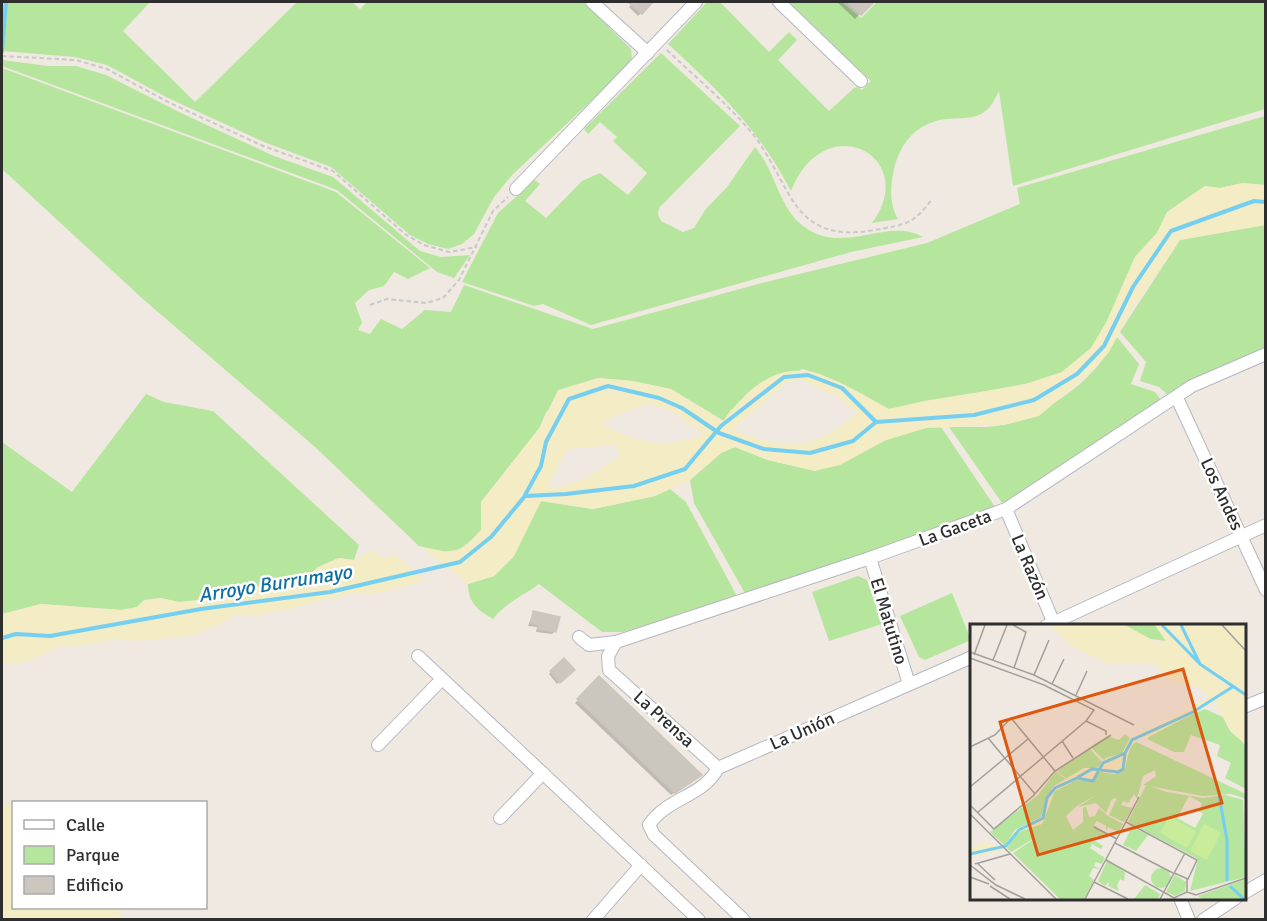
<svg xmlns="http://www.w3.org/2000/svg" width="1267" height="921" font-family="Signika,sans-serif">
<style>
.green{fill:#b6e59e}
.sand{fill:#f3ecc5;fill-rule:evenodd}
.shadow{fill:#0003}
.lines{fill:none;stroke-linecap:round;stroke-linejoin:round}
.stream{stroke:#75cff0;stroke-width:4}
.building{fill:#cbc7bf;stroke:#cbc5ba;stroke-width:1.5}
.street-casing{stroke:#b4b7c1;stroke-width:14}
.path{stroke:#c9c9c9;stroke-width:2;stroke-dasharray:4.5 3;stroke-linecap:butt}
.street{stroke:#fff;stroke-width:12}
.labels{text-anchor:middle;stroke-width:5;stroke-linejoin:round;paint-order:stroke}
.street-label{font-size:18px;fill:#2e2e2e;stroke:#fff}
.water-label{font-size:20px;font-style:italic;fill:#0d6fa3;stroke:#fff}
.inset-river{fill:none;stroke:#75cff0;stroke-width:3}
.inset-road{fill:none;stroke:#a29e99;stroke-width:1.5}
.view{fill:#df570e;fill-opacity:0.15;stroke:#df570e;stroke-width:3}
.inset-edge{fill:none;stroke:#2e2e2e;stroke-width:3}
</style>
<rect width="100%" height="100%" fill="#efe9e1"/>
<g class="green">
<path d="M2,2H150L123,31L195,102L297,2H352L360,9L367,2H583L631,49L632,58L623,71L512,175L494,197L474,234L462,244L448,249L428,244L410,235L331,167L264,142L168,98L107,65L75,57L2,51Z"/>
<path d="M707,2H720L769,52L789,32L797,40L778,60L829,111L854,88L858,87L862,90L871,81L789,2H842L861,18L877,2H1265V109L1013,186L999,91C994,101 990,110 979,115C970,119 956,118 947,119C916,122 898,145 893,174C890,189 890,206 898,219L872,223C921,157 825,105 791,191C759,129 718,90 668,44Z"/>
<path d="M661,53L740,126L659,208L658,214L661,221L683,232L694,228L705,210L727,187L755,147C775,170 779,208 803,226C844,257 886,216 923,237L851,252L591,325L543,304L534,306L462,282L498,213L535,180L540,184L525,201L546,218L582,181L600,173L628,195L647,173L613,141L617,137L600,122L588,134L584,129Z"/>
<path d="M2,60L48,66H76L106,75L181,113L274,156L333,177L420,251L441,257L470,255L454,278L437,272L337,190L2,66Z"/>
<path d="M2,68L336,192L430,268L408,279L394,272L384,286L369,290L355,303L362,323L358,330L370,334L381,319L402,329L425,310L451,312L464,285L593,329L766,282L927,243L1020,204L1017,188L1265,116V185L1243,183L1220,188L1205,186L1167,212L1157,233L1135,257L1106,323L1091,348L1062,372L1041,381L889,409L820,374L802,369L731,410L724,421L671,389L632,381L598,378L546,412L540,427L481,502V530L463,549L444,552L419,546L315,447L144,300L2,169Z"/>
<path d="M1265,225V347L1168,395L1159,387L1140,381L1146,362L1120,332L1180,240Z"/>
<path d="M1117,337L1139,364L1131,384L1155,392L1161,400L1026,492L1002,503L949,427C967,426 989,429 1005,424C1052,411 1095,380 1117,337Z"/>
<path d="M146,394L164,402L213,411L359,545L354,560L339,558L318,567L303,582L289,586L270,585L236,590L221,598L179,602L160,598L144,600L137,607L121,610L41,604L2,614V442L72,492Z"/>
<path d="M941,427L995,507L746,595L694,503L690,480L721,453L735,447L768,460L815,471L886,440L926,428Z"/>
<path d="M670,489L686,502L738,598L623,632H602L539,584C523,596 506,602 493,619C478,610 468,603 468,584L494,576L514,556L541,501L593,509L655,496Z"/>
<path d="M858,576L867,580L882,624L829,641L812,592Z"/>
<path d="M952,593L971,640L925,660L919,657L900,616Z"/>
</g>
<g class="sand">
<path d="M1243,183L1265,185V225L1180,240L1129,314L1109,352L1090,373L1039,416L1004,425L926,428L886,440L840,465L815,471L768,460L735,447L721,453L690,480L655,496L593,509L541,501L514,556L494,576L468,584L419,546C453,554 457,556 481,530V502L540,427L558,390L598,378L632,381L671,389L723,421C782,344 816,368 889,409L924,401L1022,385L1062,372L1091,348L1106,323L1135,257L1157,233L1167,212L1205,186L1220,188ZM801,380L835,395L857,413C813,451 786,452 733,429L788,381ZM646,404L671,411L703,434C667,450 632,443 600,422ZM616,445L620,456C597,470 576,488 548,487L567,449Z"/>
<path d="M373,550L384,559L394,554L425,581L374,594H349L289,609L251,616L237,614L217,626L191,636L134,641L115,639L95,644L59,647L30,661L2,665V614L41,604L121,610L137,607L144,601L160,598L179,602L221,598L236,590L270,585L289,586L303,582L318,567L339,558L354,560Z"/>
<path d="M2,802L13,807L14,908H118L123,919H2Z"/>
</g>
<g class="shadow">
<path d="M634,2H651L638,16L629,7Z"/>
<path d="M837,2H872L855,19Z"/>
<path d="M533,613L555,631L552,634L536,632L537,627L528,626Z"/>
<path d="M564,660L573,670L557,684L549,674Z"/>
<path d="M599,679L697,778L671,795L575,703Z"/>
</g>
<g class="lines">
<g class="stream">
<path d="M2,51L6,2"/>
<path d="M525,495L541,466L546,442L569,399L608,386L659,398L682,408L719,433L764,449L810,453L853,441L876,422"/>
<path d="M2,638L16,634L50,636L201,609L330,592L460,562L491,537L525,496L566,494L634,486L685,469L721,426L784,377L808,375L842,388L876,422L974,415L1034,400L1077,374L1104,346L1133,287L1171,231L1254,201L1266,202"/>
</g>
</g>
<g class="building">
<path d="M628,2H653L642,14Z"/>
<path d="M847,2H874L861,15Z"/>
<path d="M533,611L560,617L556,632L538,629L539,625L531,623Z"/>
<path d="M564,658L575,670L560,683L550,671Z"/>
<path d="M599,676L671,745L702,775L675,793L649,768L577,699Z"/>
</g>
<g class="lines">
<g class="street-casing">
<g id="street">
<path d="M592,2L648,53"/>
<path d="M779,2L861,81"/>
<path d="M516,189L696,2"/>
<path d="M1177,398L1266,590"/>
<path d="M1006,509L1055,626"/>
<path d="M870,558L909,684"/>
<path d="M1046,626L1266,525"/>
<path d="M579,637L589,645L616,642L870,558L1006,509L1192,386L1266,354"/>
<path d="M616,642L608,656L609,670L718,768"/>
<path d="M418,656L699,920"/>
<path d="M1244,707L1266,698"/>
<path d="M378,745L442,679"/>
<path d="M500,818L543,773"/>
<path d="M1244,893L1266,880"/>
<path d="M1180,898L1189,920"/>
<path d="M593,920L641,865"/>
<path d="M744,920L654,835L649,825C666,798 703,797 718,768L972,657"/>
<path d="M1203,920L1236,898"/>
</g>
</g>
<g class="path">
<path d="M667,50C695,77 727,103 752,133C793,185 790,245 875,230C906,224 913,225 932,199"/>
<path d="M2,56L76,60L107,69L168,102L263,146L333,171L405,234L424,245L449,252L477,247"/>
<path d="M370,305L387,299L426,303L443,298L459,280L493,211L508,197"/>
</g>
<use href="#street" class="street"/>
</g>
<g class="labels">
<g class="street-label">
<text transform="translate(1222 494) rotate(65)" y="6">Los Andes</text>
<text transform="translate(955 528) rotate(-20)" y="6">La Gaceta</text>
<text transform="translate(1030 567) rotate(67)" y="6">La Razón</text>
<text transform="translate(889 621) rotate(73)" y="6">El Matutino</text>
<text transform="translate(664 719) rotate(42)" y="6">La Prensa</text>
<text transform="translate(802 731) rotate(-24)" y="6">La Unión</text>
</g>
<g class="water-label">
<text transform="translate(275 583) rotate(-9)" y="7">Arroyo Burrumayo</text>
</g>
</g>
<g transform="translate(970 624)">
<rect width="276" height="276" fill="#efe9e1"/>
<path d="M155,1H185L196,17L174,14ZM235,85L255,94L276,123V165L255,154L261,139L247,132L250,121L221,111L214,128H204L177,115L186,106ZM155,110L160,114L153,129L134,136L120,123L138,112L149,116ZM164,117L276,170V175L261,170L233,172L173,161L186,152L185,146L173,152L167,175L164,170L158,179L153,177L151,181L162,184L154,198L139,191L147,174L142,175L136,189L126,179L108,183L128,170L107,182L96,192L103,206L113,198V184L116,183L119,193L125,192L129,184L138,192L153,200L146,212L148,208L138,203L136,207V202L127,197L124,201L138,212H126L124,216L133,222L131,225L122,220L120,224L135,234L132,240L126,238L124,242L130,245L123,244L119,252L124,256L114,275H90L43,229L70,211L41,228L37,224L46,209L74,197L79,174L85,167L106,156L123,157L129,148L149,149ZM119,124L132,138L127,145L114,144L98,156L87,147ZM86,147L97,156L82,164L71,193L45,206L35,222L20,208L68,171ZM176,161L197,168L233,174L255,171L273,176L276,253L220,267L228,235L158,198ZM219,172L232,179L229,187L233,190L225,204L207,194ZM162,203L178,211L166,227L153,221ZM137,237L155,248L154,257L150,255L147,262L149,267L138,262L140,257L135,262L128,257ZM181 254a10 10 0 1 1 20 0a10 10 0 1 1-20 0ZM205,251L216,258L215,267L205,272L196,268ZM276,255V275H232L228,272ZM175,261L190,270L188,275H164Z" fill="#b6e59e" fill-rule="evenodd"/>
<path d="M81,1H155L188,19L196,17L185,1H274L276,121L260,107L245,78L175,115L166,112L240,73L227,63L203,58L184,39H136L98,20ZM160,114L168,117L160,122L155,145L144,150L130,148L123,157L106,156L85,167L72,200L46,209L37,224L35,222L45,206L71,193L84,162L114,144H127L136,134L152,129ZM12,218L29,222L33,226L0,234V226Z" fill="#f3ecc5"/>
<path d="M199,192L226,207L217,224L190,209ZM234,200L251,209L237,236L220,227Z" fill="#c9ec9a"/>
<path class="inset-river" d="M192,1L230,40L276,71M211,1L230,40M108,153L122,145L148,148L153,145L155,130M249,171L257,216V257M0,230L36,222L49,206L73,194L77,174L85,164L107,154L123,157L133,139L155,129L162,116L223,88L264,62M260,262L274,275"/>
<path class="inset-road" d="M43,1L56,8L44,44M252,1L276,27M0,28L64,51L164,101M4,31L15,1M0,34L74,61L124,86L116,97L7,189M23,36L37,1M64,51L79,16M82,60L94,35M106,71L117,47M116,97L136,107V111M18,114L65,170M92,117L103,134M0,123L25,111L41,94L85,147M0,163L58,115M0,181L24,205L63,172L85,147L141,111M0,190L86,275M156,198L227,236L218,255L204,249M124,203L147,215M145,219L203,249M136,236L204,274L217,268V255M5,240L40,230M8,240L25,256M0,241L26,261L55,275M0,253L19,260M124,258L158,275M20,262L40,275M217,268L226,271L276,254M115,275L169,173M190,275L215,229"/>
<path class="view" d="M213,45L252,179L68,231L30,98Z"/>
<rect width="276" height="276" class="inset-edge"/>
</g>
<rect width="1267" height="921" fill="none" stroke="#2e2e2e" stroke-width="6"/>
<rect x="12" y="801" width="195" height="108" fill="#ffffff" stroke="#ababab" stroke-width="1.5"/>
<rect x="24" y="820" width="30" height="9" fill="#ffffff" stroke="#ababab" stroke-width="1.5"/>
<text x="66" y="831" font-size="18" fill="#2e2e2e">Calle</text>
<rect x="24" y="846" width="30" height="18" fill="#b6e59e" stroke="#ababab" stroke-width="1.5"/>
<text x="66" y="861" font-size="18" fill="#2e2e2e">Parque</text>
<rect x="24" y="876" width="30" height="18" fill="#cbc7bf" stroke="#ababab" stroke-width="1.5"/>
<text x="66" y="891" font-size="18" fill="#2e2e2e">Edificio</text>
</svg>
